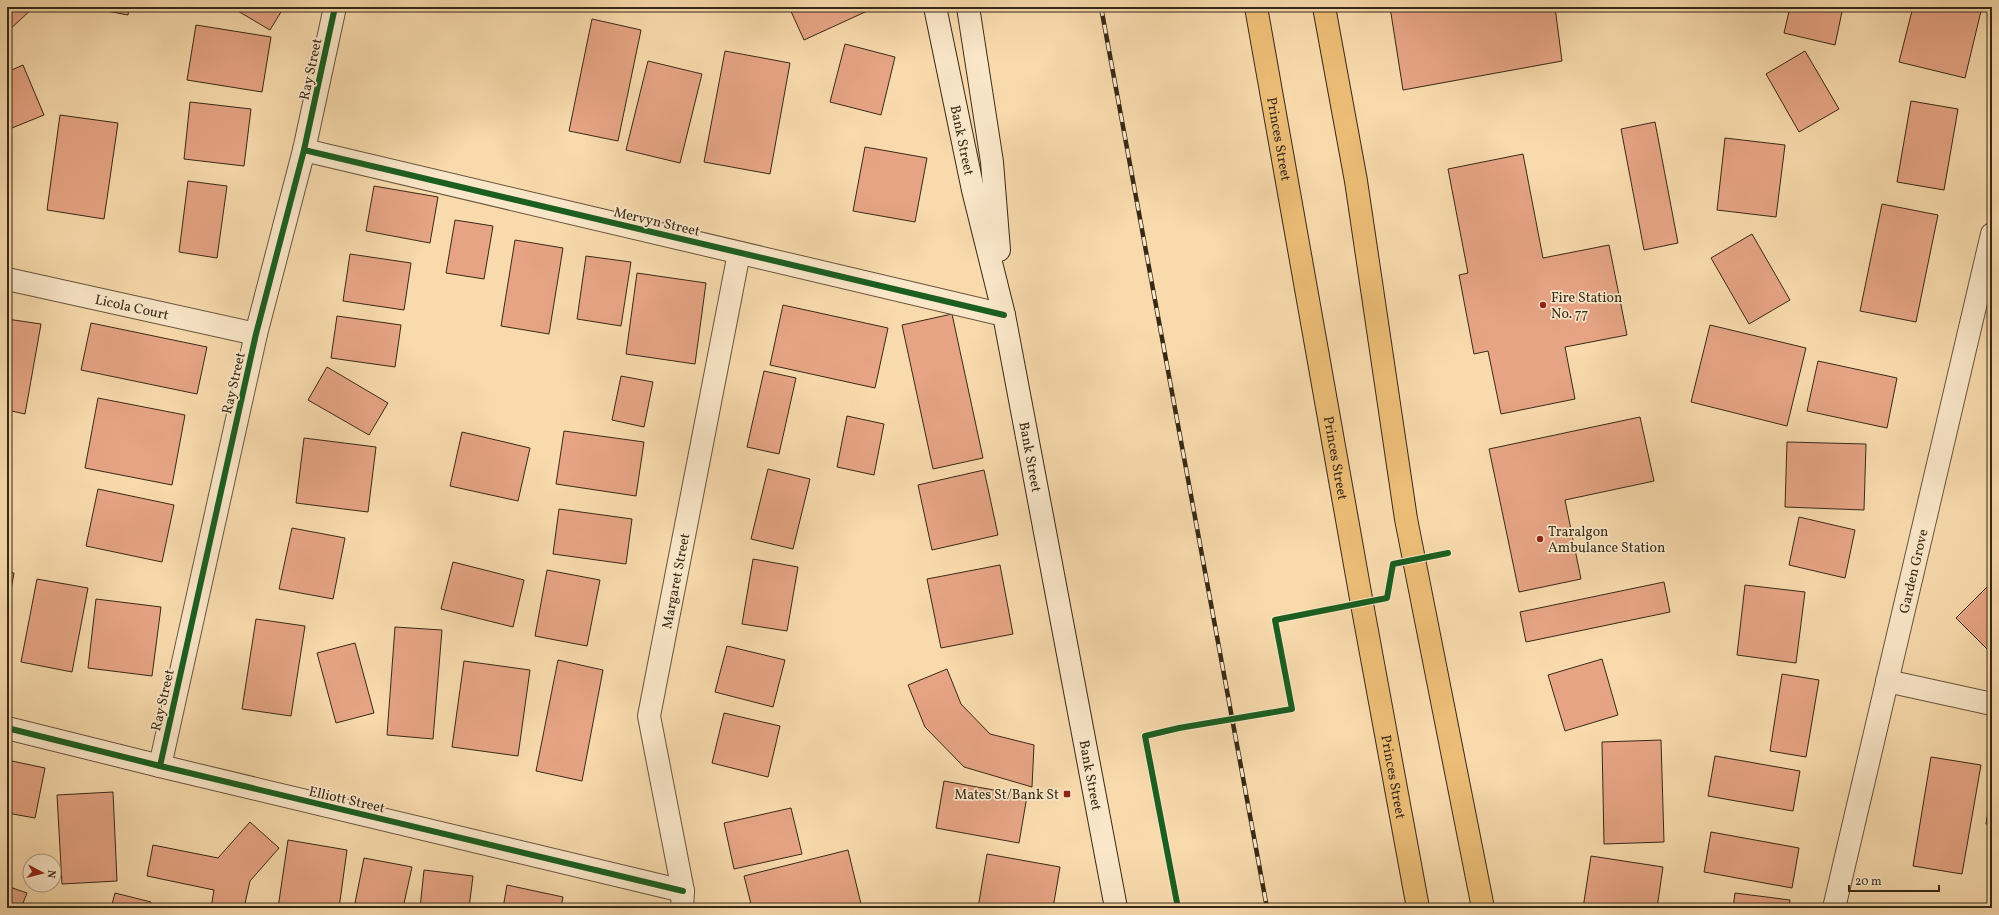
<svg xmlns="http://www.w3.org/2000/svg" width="1999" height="915" font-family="Vollkorn,serif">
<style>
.building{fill:#e6a484;stroke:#372917}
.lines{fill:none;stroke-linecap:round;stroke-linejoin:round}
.street-casing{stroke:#67553c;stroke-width:24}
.secondary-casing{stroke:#372917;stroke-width:24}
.highway-casing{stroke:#372917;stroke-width:24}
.street{stroke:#fae7c9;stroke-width:22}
.secondary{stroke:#fae7c9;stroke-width:22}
.highway{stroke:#ecbd76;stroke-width:22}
.rail-casing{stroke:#372917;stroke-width:4.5}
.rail{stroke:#fae7c9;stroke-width:3;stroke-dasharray:9;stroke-linecap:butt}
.cycleway-casing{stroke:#fae7c9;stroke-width:8}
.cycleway{stroke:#1b5e20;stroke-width:6}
.poi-dot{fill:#8f2418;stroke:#fae7c9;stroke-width:1.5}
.labels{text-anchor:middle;stroke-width:3.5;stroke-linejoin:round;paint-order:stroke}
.street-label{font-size:14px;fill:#372917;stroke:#fae7c9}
.poi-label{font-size:14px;fill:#372917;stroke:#fae7c9;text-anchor:start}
</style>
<rect width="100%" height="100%" fill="#f8daac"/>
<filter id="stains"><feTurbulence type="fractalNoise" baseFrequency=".005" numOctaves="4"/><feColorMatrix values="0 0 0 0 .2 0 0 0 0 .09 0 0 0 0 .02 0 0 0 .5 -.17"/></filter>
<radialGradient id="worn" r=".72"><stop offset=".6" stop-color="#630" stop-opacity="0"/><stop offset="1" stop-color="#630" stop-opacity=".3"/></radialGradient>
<g class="building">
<path d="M7,7H34L7,32Z"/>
<path d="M86,7H129L128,15Z"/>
<path d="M231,7H284L270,30Z"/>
<path d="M789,7H876L804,40Z"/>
<path d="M1390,7H1555L1562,61L1403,90Z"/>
<path d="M1790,7H1843L1835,45L1784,33Z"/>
<path d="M1913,7H1964L1981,11L1965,78L1899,62Z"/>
<path d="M592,19L641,30L618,141L569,131Z"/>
<path d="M196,25L271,37L262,92L187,80Z"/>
<path d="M845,44L895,57L881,115L830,102Z"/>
<path d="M725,51L790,63L770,174L704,162Z"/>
<path d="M1805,51L1839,109L1799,132L1766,74Z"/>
<path d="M648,61L702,74L680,163L626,150Z"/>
<path d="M23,65L44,115L7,130V72Z"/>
<path d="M1911,101L1958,109L1944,190L1897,182Z"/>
<path d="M190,102L251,109L244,166L184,159Z"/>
<path d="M60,115L118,123L104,219L47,210Z"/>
<path d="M1655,122L1678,243L1644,250L1621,129Z"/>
<path d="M1725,138L1785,145L1776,217L1717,210Z"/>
<path d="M865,147L927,158L915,222L853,211Z"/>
<path d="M1523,154L1543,258L1609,245L1627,335L1565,347L1575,399L1501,414L1488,351L1474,354L1459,275L1468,273L1448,169Z"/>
<path d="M188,181L227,186L217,258L179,252Z"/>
<path d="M374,186L438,197L430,243L366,231Z"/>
<path d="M1882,204L1938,215L1916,322L1860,311Z"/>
<path d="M455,220L493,226L484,279L446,273Z"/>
<path d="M1752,234L1790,300L1749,324L1711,258Z"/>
<path d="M515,240L563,248L549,334L501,326Z"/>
<path d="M350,254L411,263L404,310L343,301Z"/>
<path d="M586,256L631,262L621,326L577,319Z"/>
<path d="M637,273L706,283L695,364L626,354Z"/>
<path d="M783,305L888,328L875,388L770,365Z"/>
<path d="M952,314L983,458L933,469L902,325Z"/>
<path d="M337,316L401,325L395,367L331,358Z"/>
<path d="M7,319L41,324L25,414L7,410Z"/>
<path d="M91,323L207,347L197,394L81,370Z"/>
<path d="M1710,325L1806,348L1787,426L1691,402Z"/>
<path d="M1818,361L1897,378L1887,428L1807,411Z"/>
<path d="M327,367L388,403L369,435L308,400Z"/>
<path d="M764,371L796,378L779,454L747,447Z"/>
<path d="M621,376L653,382L644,427L612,420Z"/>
<path d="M98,398L185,415L172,485L85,468Z"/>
<path d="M847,416L884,424L874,475L837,467Z"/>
<path d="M1640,417L1654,481L1565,500L1581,579L1519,592L1489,449Z"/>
<path d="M564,431L644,442L636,496L556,484Z"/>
<path d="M462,432L530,448L518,501L450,486Z"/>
<path d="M304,438L376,447L368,512L296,503Z"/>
<path d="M1787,442L1866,444L1864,510L1785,507Z"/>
<path d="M768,469L810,479L793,549L751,539Z"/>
<path d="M984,470L998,535L932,550L918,485Z"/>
<path d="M98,489L174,505L162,562L86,546Z"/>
<path d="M559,509L632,519L626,564L553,554Z"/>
<path d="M1799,517L1855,530L1845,578L1789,565Z"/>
<path d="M292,528L345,538L333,599L279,589Z"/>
<path d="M753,559L798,567L787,631L742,624Z"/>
<path d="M453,562L524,580L513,627L441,609Z"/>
<path d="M1000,565L1013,634L941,648L927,579Z"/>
<path d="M547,570L600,580L587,646L535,636Z"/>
<path d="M7,572L14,573L7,613Z"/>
<path d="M37,579L88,588L72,672L21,662Z"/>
<path d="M1664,582L1670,612L1526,642L1520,612Z"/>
<path d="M1992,582V654L1956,618Z"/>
<path d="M1745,585L1805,592L1796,663L1737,655Z"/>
<path d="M96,599L161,607L152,676L88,668Z"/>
<path d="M256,619L305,626L291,716L242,709Z"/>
<path d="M395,627L442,630L433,739L387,735Z"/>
<path d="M355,643L374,713L336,723L317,653Z"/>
<path d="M727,646L785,660L773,707L715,692Z"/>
<path d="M1602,659L1618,715L1565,731L1548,675Z"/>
<path d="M558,660L603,670L582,781L536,771Z"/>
<path d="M464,661L530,670L518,756L452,747Z"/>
<path d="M947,669L961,704L990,734L1034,745L1032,787L964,767L925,727L908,685Z"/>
<path d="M1782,674L1819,680L1806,757L1770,751Z"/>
<path d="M724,713L780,726L768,777L712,763Z"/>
<path d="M1661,740L1664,842L1604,844L1602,742Z"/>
<path d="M1715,756L1800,771L1793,811L1708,796Z"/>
<path d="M1931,757L1981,765L1962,874L1913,866Z"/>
<path d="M7,760L45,768L35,818L7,813Z"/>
<path d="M944,781L1027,796L1019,843L936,828Z"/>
<path d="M1992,786V825L1986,824Z"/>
<path d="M113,792L117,881L62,884L57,795Z"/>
<path d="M791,808L802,854L734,869L724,823Z"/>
<path d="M250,822L279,848L250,881L244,908H211L214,890L147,876L153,845L218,858Z"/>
<path d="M1711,832L1799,848L1792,888L1704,872Z"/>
<path d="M288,840L347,850L339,908H278Z"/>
<path d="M848,850L862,908H752L744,876Z"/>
<path d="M987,854L1060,867L1053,908H978Z"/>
<path d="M1591,856L1663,867L1657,908H1583Z"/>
<path d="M364,858L412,867L403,908H354Z"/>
<path d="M424,870L473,876L469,908H420Z"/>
<path d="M507,885L563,897L561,908H503Z"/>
<path d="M7,886L27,893L21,908H7Z"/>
<path d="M115,893L151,902L149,908H111Z"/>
<path d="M1735,893L1790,900L1789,908H1733Z"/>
<path d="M638,904L639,908H614Z"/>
</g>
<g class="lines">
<g class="street-casing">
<g id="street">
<path d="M304,150L1004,315"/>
<path id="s1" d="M7,279L256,334"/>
<path d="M1887,681L1992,704"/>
<path d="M7,728L160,766L683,891"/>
<path d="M160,766L256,334L304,150L335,7"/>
<path id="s2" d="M682,908L683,891L649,716L739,253"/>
<path id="s3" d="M1834,908L1992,234"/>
</g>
</g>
<g class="secondary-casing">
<g id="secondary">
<path id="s4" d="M935,7L973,190L1004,315L1116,908"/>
<path d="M968,7L992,162L999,250"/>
</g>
</g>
<g class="highway-casing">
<g id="highway">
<path id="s5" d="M1256,7L1362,604L1418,908"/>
<path d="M1324,7L1356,181L1406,519L1483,908"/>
</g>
</g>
<use href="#street" class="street"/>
<use href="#secondary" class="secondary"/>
<use href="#highway" class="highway"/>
<g class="rail-casing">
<path id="rail" d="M1101,7L1267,908"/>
</g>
<use href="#rail" class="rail"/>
<g class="cycleway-casing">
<g id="cycleway">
<path d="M304,150L1004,315"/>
<path d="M7,728L160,766L683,891"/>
<path d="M160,766L256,334L304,150L335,7"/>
<path d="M1178,908L1145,736L1179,728L1292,709L1275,620L1387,598L1393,564L1448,553"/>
</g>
</g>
<use href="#cycleway" class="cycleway"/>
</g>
<g class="poi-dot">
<circle cx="1543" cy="305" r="4"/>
<circle cx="1540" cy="539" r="4"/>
<rect x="1063" y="790" width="8" height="8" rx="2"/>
</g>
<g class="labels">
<g class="street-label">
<text transform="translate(310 69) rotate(-78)" y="5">Ray Street</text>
<text dy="5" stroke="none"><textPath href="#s5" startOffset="134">Princes Street</textPath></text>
<text dy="5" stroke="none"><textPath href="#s4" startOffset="136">Bank Street</textPath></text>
<text transform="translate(657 221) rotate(13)" y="5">Mervyn Street</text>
<text dy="5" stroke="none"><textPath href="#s1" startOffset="128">Licola Court</textPath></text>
<text transform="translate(233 383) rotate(-77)" y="5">Ray Street</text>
<text dy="5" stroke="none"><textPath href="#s4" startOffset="460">Bank Street</textPath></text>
<text dy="5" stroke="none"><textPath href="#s5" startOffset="458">Princes Street</textPath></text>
<text dy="5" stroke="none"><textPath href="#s3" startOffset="346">Garden Grove</textPath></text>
<text dy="5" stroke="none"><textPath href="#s2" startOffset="333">Margaret Street</textPath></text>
<text transform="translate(162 700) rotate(-77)" y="5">Ray Street</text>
<text dy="5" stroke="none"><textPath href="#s4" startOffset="784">Bank Street</textPath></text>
<text dy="5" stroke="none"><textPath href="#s5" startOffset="782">Princes Street</textPath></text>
<text transform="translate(347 799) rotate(13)" y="5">Elliott Street</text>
</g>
<g class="poi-label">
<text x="1551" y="302">Fire Station<tspan x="1551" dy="16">No. 77</tspan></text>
<text x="1548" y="536">Traralgon<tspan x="1548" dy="16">Ambulance Station</tspan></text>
<text x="1059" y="799" text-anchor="end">Mates St/Bank St</text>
</g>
</g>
<rect width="1999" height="915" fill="none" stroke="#f8daac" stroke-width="24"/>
<rect x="8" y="8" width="1983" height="899" fill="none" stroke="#372917" stroke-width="2"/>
<rect x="12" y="12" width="1975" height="891" fill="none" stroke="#372917"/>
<g transform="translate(42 873) rotate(97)"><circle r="19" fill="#fae7c9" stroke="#ac9b82"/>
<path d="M0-3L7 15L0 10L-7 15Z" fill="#8f2418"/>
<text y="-6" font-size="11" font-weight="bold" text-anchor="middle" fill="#372917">N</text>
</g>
<path d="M1849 885v6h90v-6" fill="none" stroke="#372917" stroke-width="2"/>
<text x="1855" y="885" font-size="12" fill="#372917" stroke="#fae7c9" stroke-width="3" paint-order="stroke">20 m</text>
<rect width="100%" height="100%" filter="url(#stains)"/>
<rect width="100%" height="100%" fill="url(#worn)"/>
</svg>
